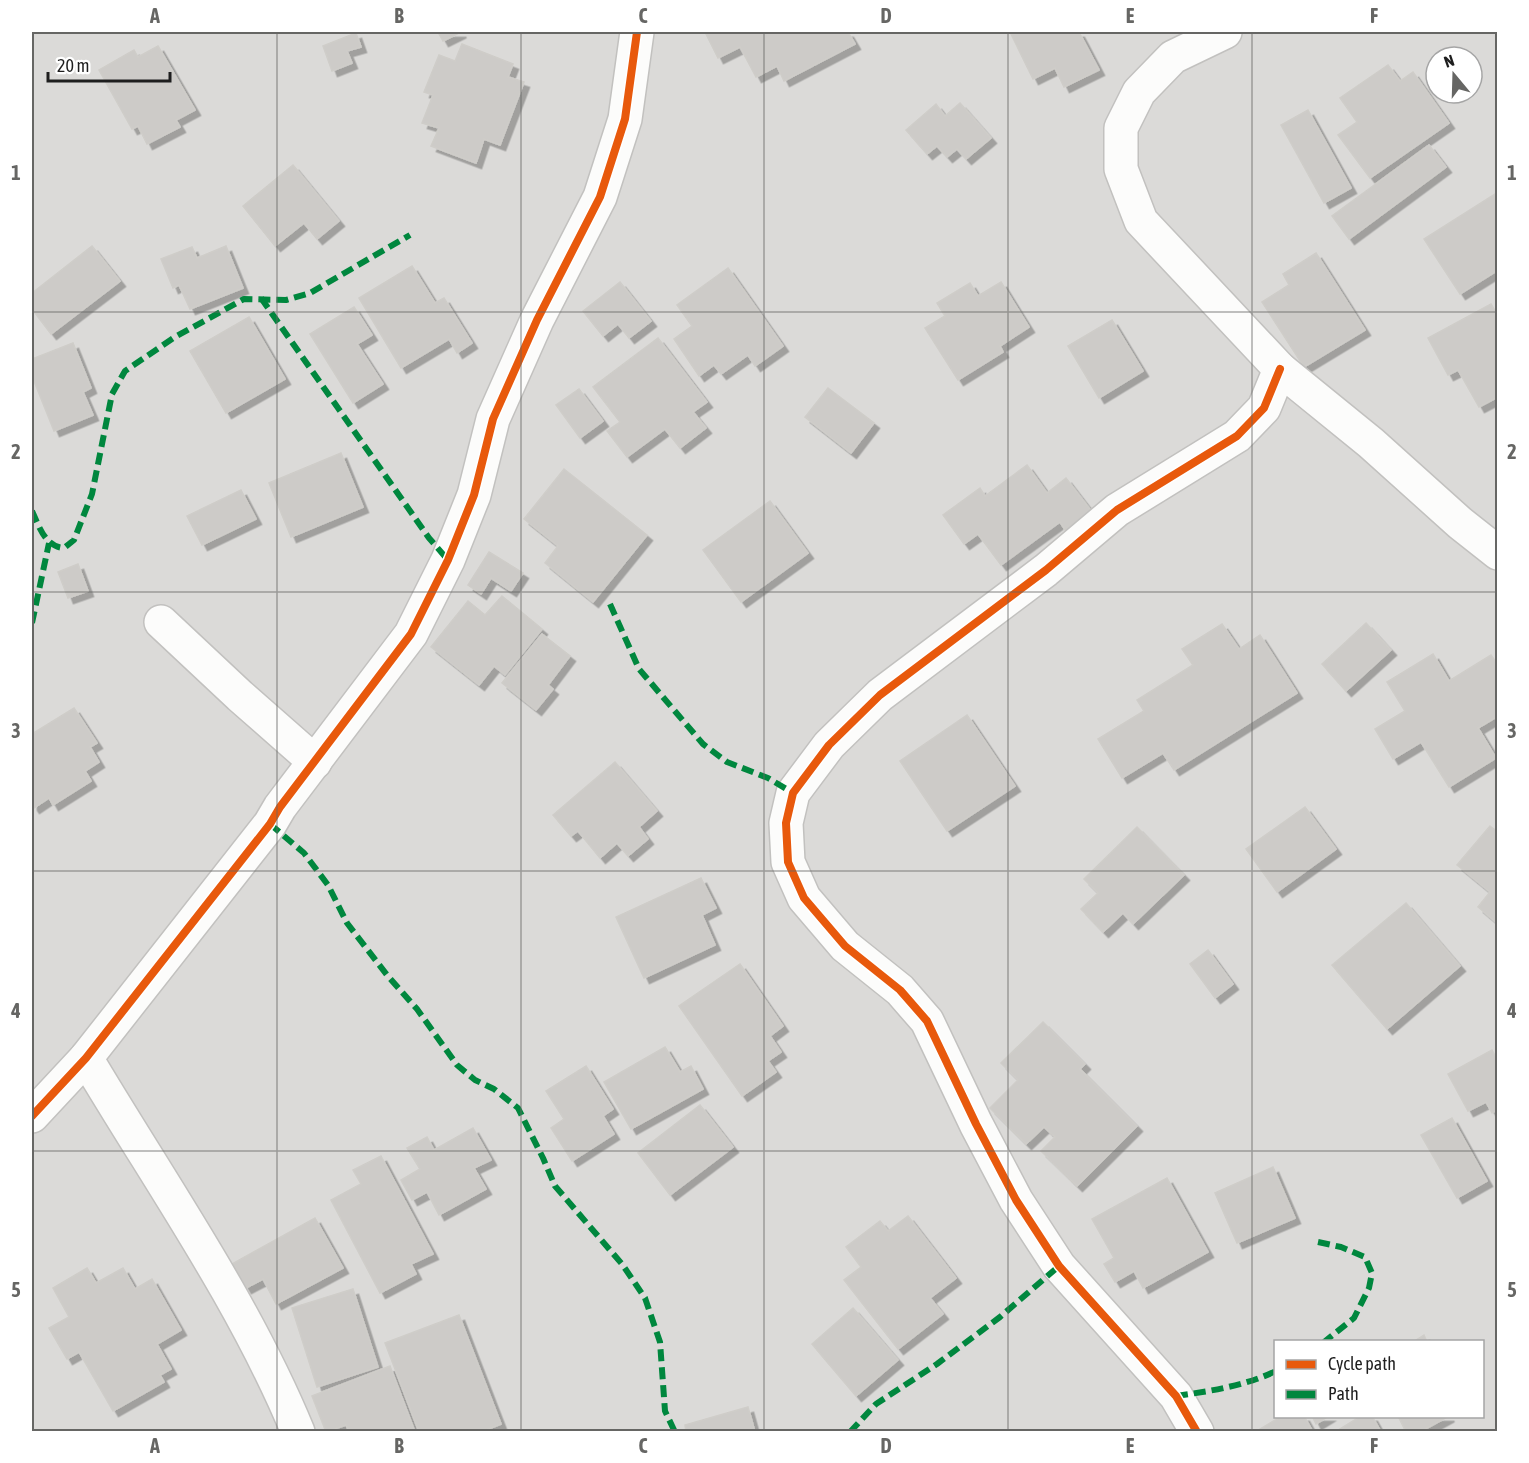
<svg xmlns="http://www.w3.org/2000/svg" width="1529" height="1463" font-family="'Asap Condensed',sans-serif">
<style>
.residential{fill:#dbdad8;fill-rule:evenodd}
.building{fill:#cdcbc8;stroke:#cfcdc9;stroke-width:1.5;filter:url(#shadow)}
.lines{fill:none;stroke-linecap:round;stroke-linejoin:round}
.minor-casing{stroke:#c2c1bf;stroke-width:36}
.minor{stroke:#fcfcfb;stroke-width:33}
.quiet{stroke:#00873e;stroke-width:6;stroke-dasharray:12 6;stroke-linecap:butt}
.cycleway-casing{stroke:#fff;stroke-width:11}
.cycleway{stroke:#e8590c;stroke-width:8}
.grid{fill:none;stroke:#666664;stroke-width:1.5;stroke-opacity:0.55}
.neatline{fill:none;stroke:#666664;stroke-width:2}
.grid-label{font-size:20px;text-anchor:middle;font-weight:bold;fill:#666664}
</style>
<defs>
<filter id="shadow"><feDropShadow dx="5.5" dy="5.5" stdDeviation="0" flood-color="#0004"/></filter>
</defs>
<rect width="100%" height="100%" fill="#ecebe7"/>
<path class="residential" d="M32,32H1497V1431H32ZM1436,57H1472V93H1436ZM1276,1342H1482V1416H1276Z"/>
<g class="building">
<path d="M438,32H461L443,41Z"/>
<path d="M705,32H848L855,44L784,81L777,66L756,77L740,47L718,58Z"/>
<path d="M1010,32H1079L1099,70L1064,87L1055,68L1033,79Z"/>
<path d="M356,33L361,47L347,51L352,63L332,71L323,46Z"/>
<path d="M462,44L513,64L508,77L524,82L500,145L484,139L476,163L431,146L439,128L422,123L433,95L424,92L439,55L455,61Z"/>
<path d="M158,46L195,110L176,120L180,127L147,144L138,126L132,129L99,70L134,50L138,57Z"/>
<path d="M1388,65L1400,81L1413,72L1449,123L1370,178L1338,135L1357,122L1340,98Z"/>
<path d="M960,103L991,138L966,159L957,149L947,157L937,146L927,154L906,130L936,104L945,116Z"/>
<path d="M1308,110L1351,188L1324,203L1281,125Z"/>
<path d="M1429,145L1446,167L1349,239L1332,216Z"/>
<path d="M293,165L339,221L317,239L304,223L275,246L243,206Z"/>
<path d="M1498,192V270L1460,294L1424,239Z"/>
<path d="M92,246L120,281L51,334L32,309V293Z"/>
<path d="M226,246L243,288L190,309L179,285L173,288L161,259L192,247L197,258Z"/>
<path d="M1316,253L1365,330L1304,367L1262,302L1289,285L1283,274Z"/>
<path d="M412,266L435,303L444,298L472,343L457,353L449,339L401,368L359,298Z"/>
<path d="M728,268L783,346L755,366L748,355L721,374L714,365L699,376L674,339L692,326L677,305Z"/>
<path d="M620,282L651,321L629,338L618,324L603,336L583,311Z"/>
<path d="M1001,282L1029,327L1000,346L1003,352L958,380L925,328L945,316L937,303L970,283L978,296Z"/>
<path d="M1491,304L1498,316V397L1479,407L1458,370L1448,375L1428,338Z"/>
<path d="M354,307L372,335L357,344L383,384L353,403L310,334Z"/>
<path d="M249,317L285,379L226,413L190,351Z"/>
<path d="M1112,320L1143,371L1099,398L1068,346Z"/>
<path d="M658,338L707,402L693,412L706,428L680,448L665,429L627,457L607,431L620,422L593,387Z"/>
<path d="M73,343L91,388L83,392L93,415L54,431L32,376V359Z"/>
<path d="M828,388L874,423L851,453L805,417Z"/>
<path d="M579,389L603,421L580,438L556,405Z"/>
<path d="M341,453L363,507L291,537L269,483Z"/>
<path d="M1027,465L1047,493L1066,478L1096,517L1069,536L1060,522L1001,565L978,534L964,544L943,515L980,488L985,496Z"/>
<path d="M564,469L647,535L593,602L545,563L558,546L524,519Z"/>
<path d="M241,490L256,519L202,545L187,516Z"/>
<path d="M770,501L808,553L741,602L703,550Z"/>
<path d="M489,552L523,573L511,591L491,578L481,594L468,585Z"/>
<path d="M78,564L88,591L68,598L58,572Z"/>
<path d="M502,596L542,629L505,675L494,666L479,685L431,647L468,601L485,615Z"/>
<path d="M1366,623L1391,650L1346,691L1322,664Z"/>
<path d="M1222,624L1239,649L1260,635L1297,693L1174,770L1163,753L1122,778L1098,739L1144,711L1137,700L1193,665L1182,649Z"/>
<path d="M542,634L570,656L548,685L553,689L536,710L502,683Z"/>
<path d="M1433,654L1449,681L1491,655L1498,665V716L1478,728L1496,758L1449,787L1421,742L1393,759L1375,729L1405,711L1387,682Z"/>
<path d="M74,708L97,743L90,747L99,762L85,771L91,781L53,805L49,798L34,808L32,805V734Z"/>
<path d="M967,715L1015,786L947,831L900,761Z"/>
<path d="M615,762L657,811L639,827L648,839L628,856L617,843L600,858L578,831L571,836L553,815Z"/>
<path d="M1305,807L1336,849L1277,892L1246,849Z"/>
<path d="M1490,826L1498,832V924L1478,907L1490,892L1457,865Z"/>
<path d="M1137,827L1184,875L1133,924L1123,913L1103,932L1081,909L1098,893L1084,879Z"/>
<path d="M701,878L716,908L702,915L715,945L644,978L616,917Z"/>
<path d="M1406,903L1460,966L1387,1029L1332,965Z"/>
<path d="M1208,950L1233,984L1215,998L1190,964Z"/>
<path d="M740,964L783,1026L770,1036L781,1052L768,1061L776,1072L742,1096L679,1006Z"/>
<path d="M1043,1022L1085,1064L1080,1069L1137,1126L1077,1186L1041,1151L1055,1137L1044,1127L1026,1144L990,1108L1018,1080L1001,1063Z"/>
<path d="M665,1047L680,1072L691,1066L703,1089L631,1129L604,1082Z"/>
<path d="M1492,1050L1498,1061V1109L1492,1113L1486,1102L1468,1111L1448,1074Z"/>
<path d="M586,1066L613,1109L603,1116L614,1134L572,1161L551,1128L564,1119L546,1091Z"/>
<path d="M700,1105L733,1147L670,1195L638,1153Z"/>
<path d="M1452,1118L1487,1181L1457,1198L1421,1135Z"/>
<path d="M473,1128L491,1160L474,1168L486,1189L439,1215L427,1192L412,1200L401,1180L420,1169L407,1148L427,1137L434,1150Z"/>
<path d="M381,1156L433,1254L411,1264L416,1274L380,1293L331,1200L361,1184L353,1170Z"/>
<path d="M1273,1167L1295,1218L1237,1243L1215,1193Z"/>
<path d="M1167,1178L1208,1252L1143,1288L1134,1271L1115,1282L1104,1264L1114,1258L1092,1219Z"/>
<path d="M908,1216L956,1278L930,1298L943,1314L898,1349L844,1280L861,1267L846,1247L880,1221L888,1231Z"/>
<path d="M315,1218L343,1268L276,1304L263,1279L246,1288L232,1264Z"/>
<path d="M87,1268L96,1283L123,1268L135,1289L152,1279L181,1330L157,1344L171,1369L160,1375L164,1382L113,1411L79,1352L67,1359L49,1328L69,1317L53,1288Z"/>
<path d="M353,1289L378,1367L317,1387L292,1308Z"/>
<path d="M853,1308L898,1360L856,1396L812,1344Z"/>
<path d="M459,1315L501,1424L481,1432H419L385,1343Z"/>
<path d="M1424,1335L1427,1342H1413Z"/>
<path d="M390,1366L415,1432H349L346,1425L326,1432L312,1396Z"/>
<path d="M748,1407L755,1432H686L685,1425Z"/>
<path d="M1282,1416H1304L1313,1432H1261L1260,1429Z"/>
<path d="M1312,1416H1329L1316,1424Z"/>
<path d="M1361,1416H1372L1381,1432H1335Z"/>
<path d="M1398,1416H1449L1420,1432H1406Z"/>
</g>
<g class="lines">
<g class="minor-casing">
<g id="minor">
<path d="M1225,32L1173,57L1139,92L1121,128V169L1141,221L1280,369L1371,443L1460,523L1498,553"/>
<path d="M161,622L240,696L315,762"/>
<path d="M86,1058C159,1181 243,1299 298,1432"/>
<path d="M32,1116L86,1058L270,824L280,807L411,634L448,560L474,495L493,419L537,320L600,197L625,119L637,32"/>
<path d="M1197,1432L1176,1396L1059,1266L1016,1200L976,1124L927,1021L900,990L845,946L804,898L788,862L786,823L793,793L829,745L880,695L1046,570L1117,510L1237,436L1264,408L1280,369"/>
</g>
</g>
<use href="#minor" class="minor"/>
<g class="quiet">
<path d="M261,298L429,538L448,560"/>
<path d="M32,511C39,526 45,547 64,548L74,540L92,494L112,394L125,371L175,337L244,299L286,300L310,293L410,235"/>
<path d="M610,604L639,669L703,744L727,762L768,778L793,793"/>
<path d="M32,623L49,543"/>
<path d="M270,824L304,853L328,885L347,923L387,975L417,1009L457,1065L475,1080L494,1089L518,1108L543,1158L555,1186L622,1264L645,1298L660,1342L665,1411L675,1432"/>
<path d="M1318,1242L1341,1247L1365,1257L1372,1273L1369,1288L1354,1318L1324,1342"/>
<path d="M1176,1396C1210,1391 1245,1386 1276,1371"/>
<path d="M850,1432L876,1404L937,1364L1000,1317L1059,1266"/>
</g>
<g class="cycleway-casing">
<g id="cycleway">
<path d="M32,1116L86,1058L270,824L280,807L411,634L448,560L474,495L493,419L537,320L600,197L625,119L637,32"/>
<path d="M1197,1432L1176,1396L1059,1266L1016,1200L976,1124L927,1021L900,990L845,946L804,898L788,862L786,823L793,793L829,745L880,695L1046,570L1117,510L1237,436L1264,408L1280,369"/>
</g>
</g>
<use href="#cycleway" class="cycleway"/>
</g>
<path class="grid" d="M277,32V1432M521,32V1432M764,32V1432M1008,32V1432M1252,32V1432M32,312H1498M32,592H1498M32,871H1498M32,1151H1498"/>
<rect width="1529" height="1463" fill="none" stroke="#ffffff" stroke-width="66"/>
<rect x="1274" y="1340" width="210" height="78" fill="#ffffff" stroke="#a5a5a5" stroke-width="1.5"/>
<rect x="1286" y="1360" width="30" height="9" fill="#e8590c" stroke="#a5a5a5" stroke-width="1.5"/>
<text x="1328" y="1370" font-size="18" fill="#1e1e1e">Cycle path</text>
<rect x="1286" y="1390" width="30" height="9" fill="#00873e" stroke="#a5a5a5" stroke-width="1.5"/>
<text x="1328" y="1400" font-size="18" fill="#1e1e1e">Path</text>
<g transform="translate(1454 75) rotate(341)"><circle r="28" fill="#ffffff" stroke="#a5a5a5" stroke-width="1.5"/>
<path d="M0-4.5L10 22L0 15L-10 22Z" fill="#666664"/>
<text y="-9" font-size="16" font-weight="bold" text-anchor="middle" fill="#1e1e1e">N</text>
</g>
<path d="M48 72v9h122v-9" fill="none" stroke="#1e1e1e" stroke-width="3"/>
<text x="57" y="72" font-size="18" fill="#1e1e1e" stroke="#ffffff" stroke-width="4.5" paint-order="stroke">20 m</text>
<rect x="33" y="33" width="1463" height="1397" class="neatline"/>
<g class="grid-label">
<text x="155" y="23">A</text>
<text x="399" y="23">B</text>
<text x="643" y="23">C</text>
<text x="886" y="23">D</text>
<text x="1130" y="23">E</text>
<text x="1374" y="23">F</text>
<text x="16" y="180">1</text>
<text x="1512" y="180">1</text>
<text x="16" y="459">2</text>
<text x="1512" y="459">2</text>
<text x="16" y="738">3</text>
<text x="1512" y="738">3</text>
<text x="16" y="1018">4</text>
<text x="1512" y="1018">4</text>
<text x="16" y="1297">5</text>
<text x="1512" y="1297">5</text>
<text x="155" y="1453">A</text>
<text x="399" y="1453">B</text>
<text x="643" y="1453">C</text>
<text x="886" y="1453">D</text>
<text x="1130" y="1453">E</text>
<text x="1374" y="1453">F</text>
</g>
</svg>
